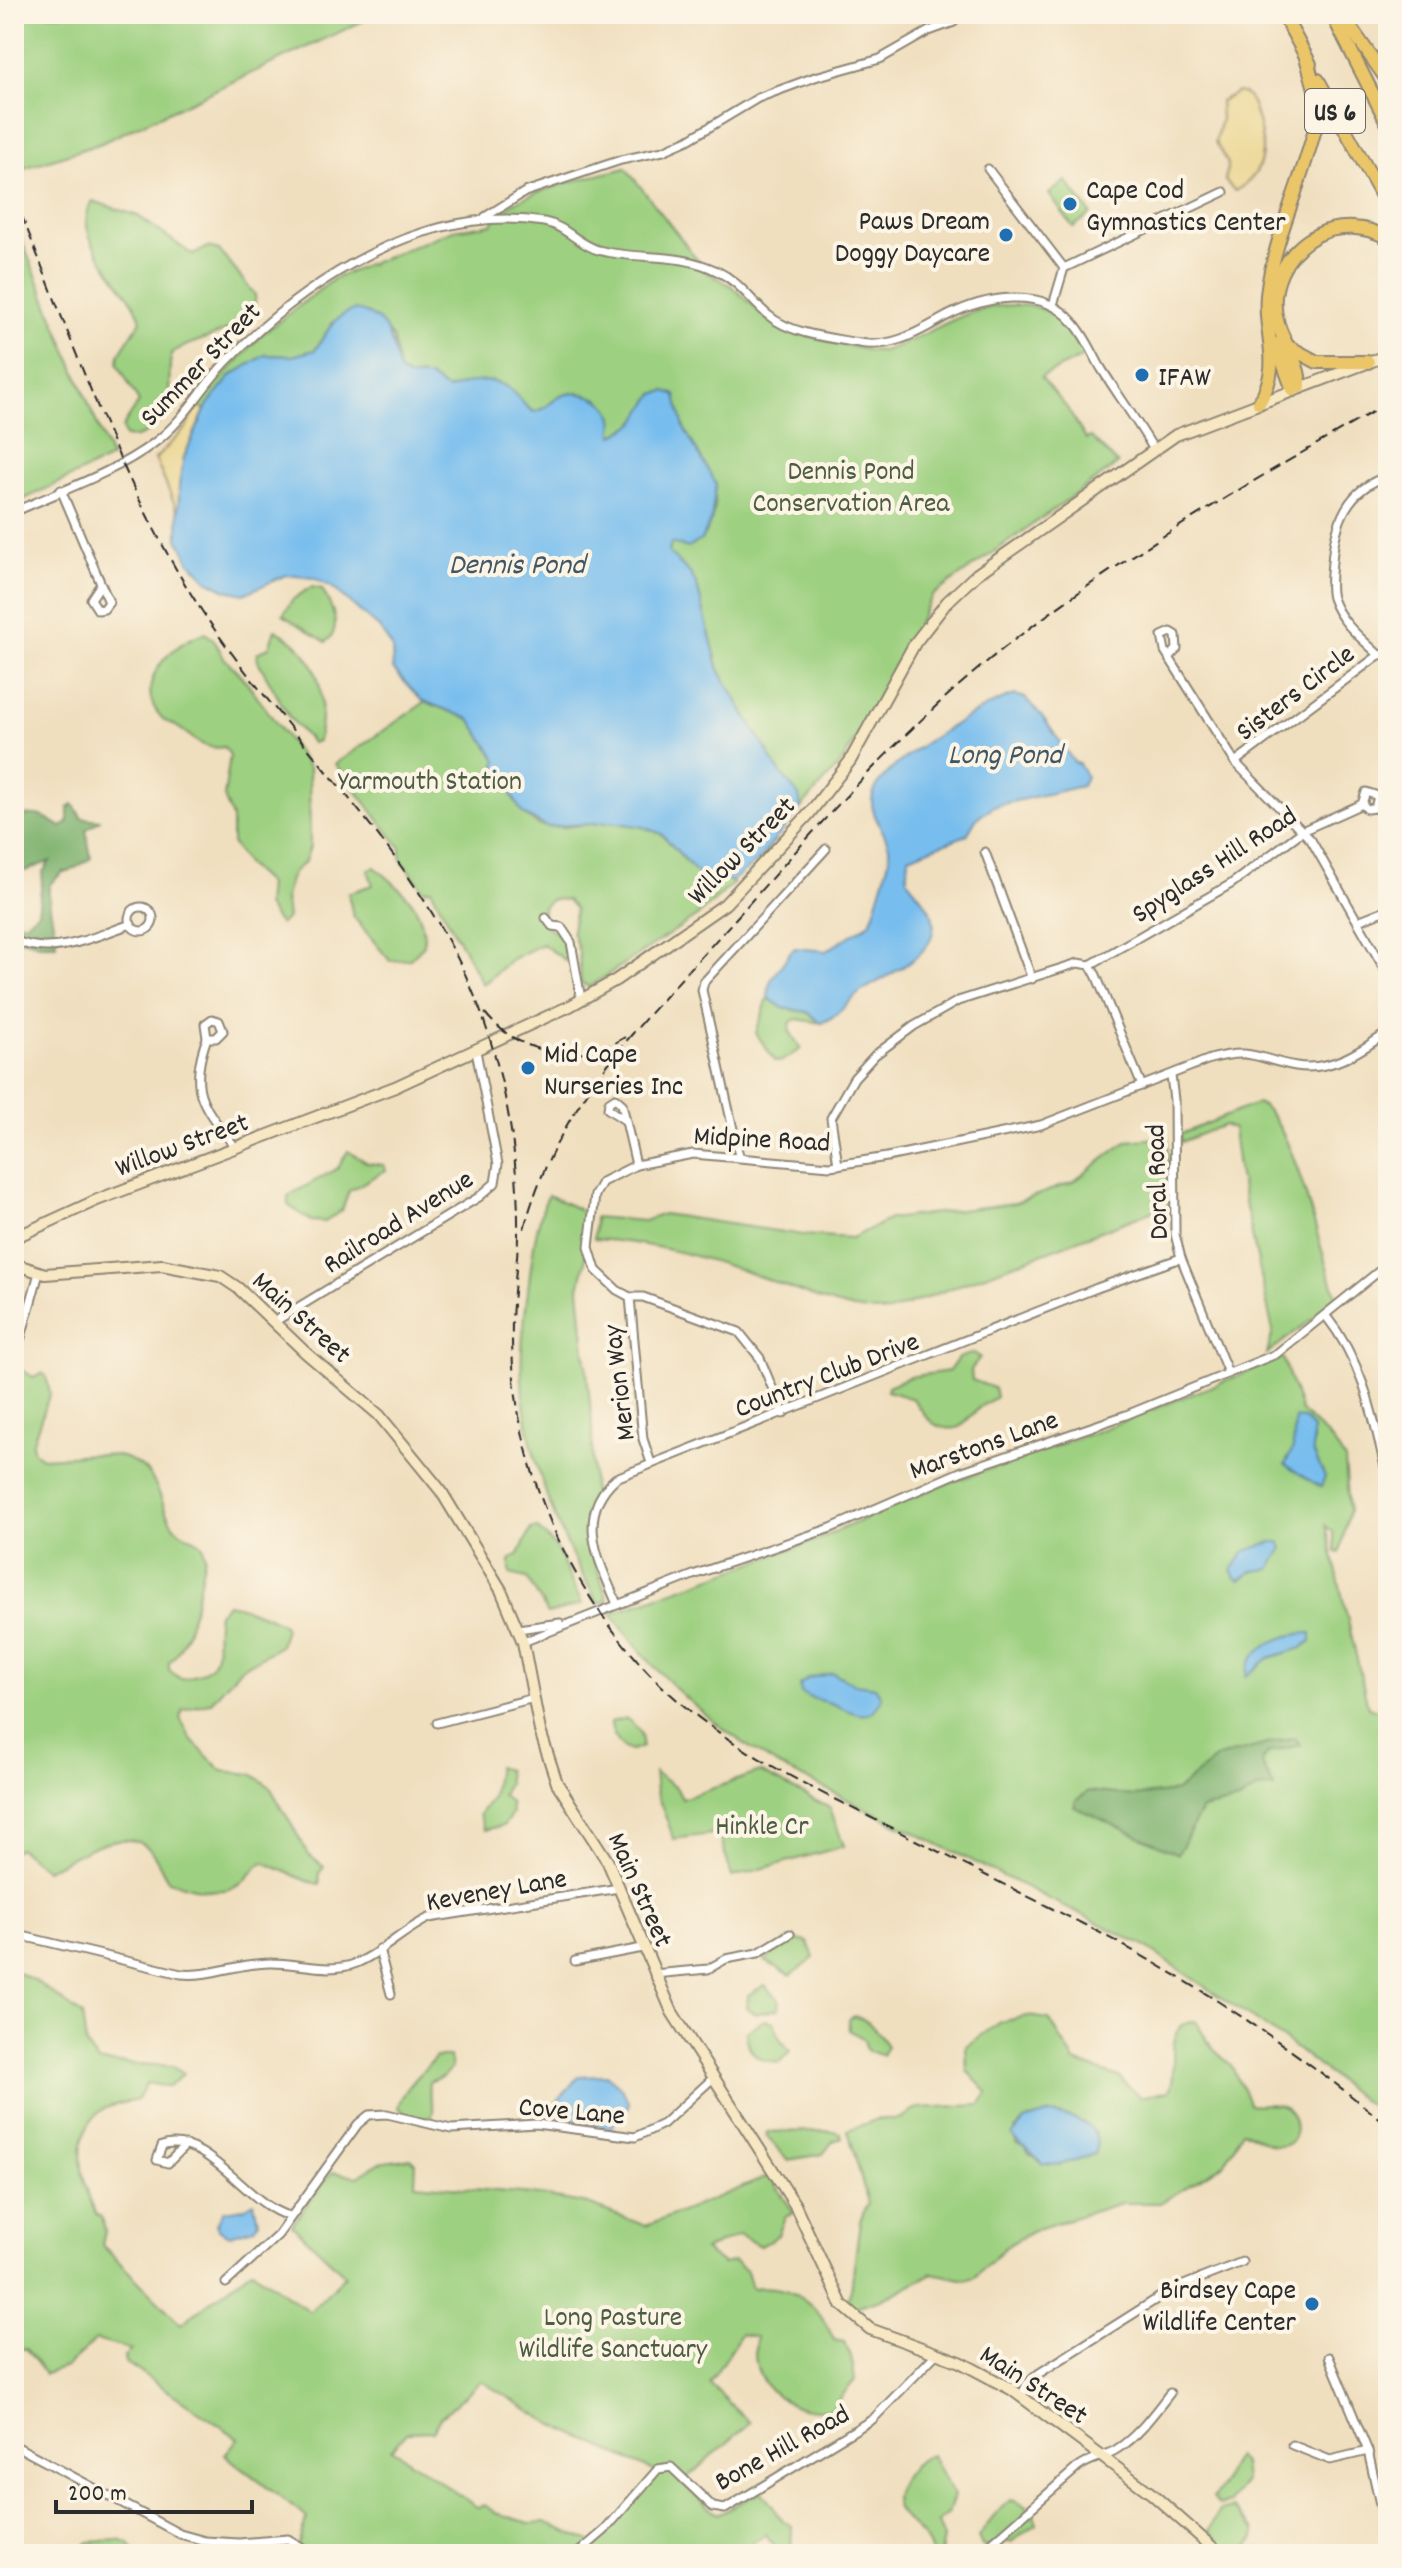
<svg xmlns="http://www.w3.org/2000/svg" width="1402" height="2568" font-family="Dekko,sans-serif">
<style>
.green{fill:#9dd080;stroke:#647e56;stroke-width:2;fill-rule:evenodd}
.forest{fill:#7eb26e;stroke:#546e4c;stroke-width:2}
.sand{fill:#eeda9e;stroke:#8c8264;stroke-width:2}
.water{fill:#77bdee;stroke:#51748c;stroke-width:2}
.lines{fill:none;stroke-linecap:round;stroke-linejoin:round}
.street-casing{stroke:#8e8575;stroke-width:11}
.secondary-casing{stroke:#8e8575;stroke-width:14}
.highway-casing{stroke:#8e8575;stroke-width:16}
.street{stroke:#fff;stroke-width:7}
.secondary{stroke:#f7e8c3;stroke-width:10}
.highway{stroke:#eac669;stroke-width:12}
.rail{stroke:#2b2b2b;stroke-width:2;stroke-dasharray:12 6;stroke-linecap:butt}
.poi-dot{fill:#1f6fb2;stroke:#fcf5e5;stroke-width:3}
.labels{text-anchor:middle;stroke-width:8;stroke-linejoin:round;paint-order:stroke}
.shield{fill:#fcf5e5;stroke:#6a6863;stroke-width:2}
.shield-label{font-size:26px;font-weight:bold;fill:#2b2b2b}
.poi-label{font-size:28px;fill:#2b2b2b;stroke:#fcf5e5;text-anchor:start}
.street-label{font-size:28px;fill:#2b2b2b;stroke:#fcf5e5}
.park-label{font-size:28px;fill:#4d5d44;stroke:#fcf5e5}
.water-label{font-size:30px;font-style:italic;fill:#425766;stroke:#fcf5e5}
</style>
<rect width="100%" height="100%" fill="#fcf5e5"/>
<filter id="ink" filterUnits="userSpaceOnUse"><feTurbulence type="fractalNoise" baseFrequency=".0125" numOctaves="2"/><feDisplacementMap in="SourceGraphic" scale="16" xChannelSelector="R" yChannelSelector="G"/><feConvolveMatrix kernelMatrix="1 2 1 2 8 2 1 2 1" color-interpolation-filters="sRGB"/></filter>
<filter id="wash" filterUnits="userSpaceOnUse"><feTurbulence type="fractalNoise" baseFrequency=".006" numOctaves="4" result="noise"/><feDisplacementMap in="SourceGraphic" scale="32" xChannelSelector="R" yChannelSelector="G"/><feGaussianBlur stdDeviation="1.8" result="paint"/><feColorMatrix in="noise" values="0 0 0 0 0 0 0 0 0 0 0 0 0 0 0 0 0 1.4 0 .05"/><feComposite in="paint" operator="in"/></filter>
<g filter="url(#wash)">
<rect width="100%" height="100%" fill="#f0dfbf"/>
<g class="green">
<path d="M14,14H378L99,144L18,170L14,160Z"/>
<path d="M626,168L707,272L732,286L767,319L795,332L866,350L883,351C932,337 962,304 1017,305C1055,306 1070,323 1089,354L1041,377L1067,408L1086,439L1091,437L1118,464L933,595L844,760L801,808L798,796L779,771L719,670L697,586L690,573L669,553L671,543L701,540C732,494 704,470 685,430C678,415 677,404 666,391L654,394L634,424L612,436L599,399C592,398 585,394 579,393C561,391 551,408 534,412C524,407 519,397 511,390C495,376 465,382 448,390L420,375L408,377L399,371L393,338L374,317L334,321L315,350L292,356L265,355L231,376L205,410L197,405L261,335L335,278L453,230L492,224C506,192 593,177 626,168Z"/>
<path d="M1066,181L1091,214L1073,227L1049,194Z"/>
<path d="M93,201L138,216L193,255L208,247L219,250L255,295C260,332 193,337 172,353C167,370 172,388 167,404C163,422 144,441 125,437L122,428L139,402L118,364L119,354L141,320C131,285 66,237 93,201Z"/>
<path d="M14,222L111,458L14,504Z"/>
<path d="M311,587L322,589C331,606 344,627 326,642L283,615L292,600Z"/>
<path d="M275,630C321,653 327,694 318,741L312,743L289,717L258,661L257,653L269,647Z"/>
<path d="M205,633L214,640L224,658L242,676L309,768L310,846L305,862L293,872L289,882L285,897L287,918L280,925L266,906L268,884L246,864L232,843V818L224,797L230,755L224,747C204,751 194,738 179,728C173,724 167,723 162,718C129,685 172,642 205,633Z"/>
<path d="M425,702L470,719L497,760L496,769L523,814L540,826L564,827L611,822L644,827L662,834L689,865L734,883L697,916L589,987L581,983L579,952L572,931L575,909L567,900L552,899L543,907L542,922L561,937L568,962L542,944L510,960L483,985L431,889L424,890L401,859V848L335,764Z"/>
<path d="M375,867C402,889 426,908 424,945L410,959L390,961L353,916L348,893L373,885L368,870Z"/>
<path d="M768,998L783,1008L807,1012L821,1023L796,1019L791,1022L789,1030L801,1049L780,1062L775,1061L756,1033Z"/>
<path d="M1258,1103C1297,1124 1318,1254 1338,1299L1267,1354L1273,1331L1239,1176L1233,1129L1224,1125L1181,1142V1134Z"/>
<path d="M1168,1137L1169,1205L889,1312C847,1314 806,1293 766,1279C711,1259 653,1242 594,1239L595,1217L644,1221L663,1214L803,1235L852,1238L890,1219L1015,1203L1073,1182L1127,1141Z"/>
<path d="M348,1151L368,1163L383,1165L386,1170L349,1191L342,1210L325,1222L311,1221L288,1205V1196L338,1168Z"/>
<path d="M548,1195L587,1213L585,1263L579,1288L592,1424L593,1496L586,1518L594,1559L608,1600L599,1604C561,1542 530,1466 523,1393C519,1359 524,1325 528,1290C532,1258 535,1225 548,1195Z"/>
<path d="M974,1353L980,1357L971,1370L972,1380L994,1388L996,1397L980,1407L960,1427C936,1434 925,1417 913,1399L887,1391L888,1386L909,1377L949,1371L958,1358Z"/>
<path d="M1283,1358L1301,1411L1333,1441L1345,1460L1349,1511L1340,1553L1336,1552L1333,1532L1326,1526L1368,1707L1388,1714V2120L1286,2041L1141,1944L777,1765C706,1721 660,1681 611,1613L817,1540L926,1491L1095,1432Z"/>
<path d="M21,1369L33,1377L42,1373L46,1376L50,1393L32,1444L34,1452L42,1458C82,1457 133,1441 155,1484C162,1497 164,1513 173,1525C181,1536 195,1536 203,1545L205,1556C199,1584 190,1646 169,1662V1670L181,1679C230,1668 212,1651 218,1613L227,1604C243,1606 266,1616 282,1623L285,1628L280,1646L240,1669L211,1702L183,1710L180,1718L192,1741L222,1771L252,1774L270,1787L309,1855L324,1867L319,1873L320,1884C310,1884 275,1867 264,1862C255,1867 252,1874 245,1880C227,1899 191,1888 169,1881C161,1871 157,1855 148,1848C120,1824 73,1858 46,1870L19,1848L14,1851V1783L21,1778L20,1762H14V1375Z"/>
<path d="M537,1528L555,1546L582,1604L548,1614L527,1578L510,1574V1560L519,1554L531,1529Z"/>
<path d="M625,1718C637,1725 643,1733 642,1747L632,1751C620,1750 611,1733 611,1722Z"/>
<path d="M497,1767L507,1770L508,1783L502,1795L510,1802L512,1814L504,1825L485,1830L479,1815L492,1797Z"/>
<path d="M654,1772L677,1789L682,1799L760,1772L830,1808L844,1846L732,1877L719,1833L674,1839L656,1792Z"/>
<path d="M788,1939L808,1942L814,1958L791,1975L765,1961Z"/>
<path d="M14,1971L34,1980L82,2015L86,2045L98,2062L173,2066L183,2074L169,2087L147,2083L137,2100C126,2103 109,2104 101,2111C69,2136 82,2183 96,2214L102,2217L105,2231L102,2245L181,2324L252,2270L310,2312L345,2275L292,2225L332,2172L358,2176L378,2163L411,2158L416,2163L415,2184L532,2194L588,2204L646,2226L770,2176L794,2213L785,2217L778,2235L760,2246L739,2235L704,2250L723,2264L734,2261L747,2271L752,2288C793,2283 818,2303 834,2340L844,2342L851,2356L855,2380L831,2409C800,2414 763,2397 756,2363C754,2355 756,2345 756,2337L741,2334L709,2383L750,2423L681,2483L718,2514L761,2491L783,2520L792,2526L791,2554H779L766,2534L734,2554H295L307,2518L225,2455L238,2438L125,2362L124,2357L131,2350L96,2340L66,2367L45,2374L26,2349H14ZM481,2381L554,2425L658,2473L597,2545L545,2522L530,2523L495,2513L485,2505L477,2507L392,2449L407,2432L433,2431L441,2417Z"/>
<path d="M765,1985L778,1999L779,2009L755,2014L747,2008L748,1995Z"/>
<path d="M854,2016C871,2020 877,2032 887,2046L882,2055L867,2051L864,2039L849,2030L848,2019Z"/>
<path d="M1027,2016L1049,2019L1075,2062L1119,2077L1140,2097L1169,2091C1179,2070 1166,2047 1181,2025L1195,2021L1213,2049L1231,2065L1250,2104C1261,2106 1271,2102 1282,2106C1301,2114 1301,2148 1277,2146C1263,2145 1255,2133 1242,2131L1224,2164L1160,2203H1121L1037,2229L1006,2246L975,2277L966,2280L933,2273L890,2296L849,2309L845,2306L851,2290L860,2221L868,2203L848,2130L878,2119H899L919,2108L980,2105L988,2093L967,2071L966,2046L1001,2022ZM1048,2114C1074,2116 1084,2119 1097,2143L1095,2154L1059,2165L1028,2154L1024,2146L1017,2144L1015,2130L1024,2121Z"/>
<path d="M765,2020L774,2022L780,2039L790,2051L780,2063C758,2062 747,2053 746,2031Z"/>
<path d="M436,2057H450L452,2068L444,2076L429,2082C426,2095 437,2104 432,2117C420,2118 408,2116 398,2108C399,2093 425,2069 436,2057Z"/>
<path d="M834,2131L841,2133L842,2138L833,2141L823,2154L788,2160L766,2136L767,2132Z"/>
<path d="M931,2455L954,2496L948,2514L937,2523L943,2539L940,2554H932C925,2521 873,2518 906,2474C913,2464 920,2457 931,2455Z"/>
<path d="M1236,2456L1243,2464L1245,2481L1230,2503L1219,2506L1213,2498C1226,2485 1225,2469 1236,2456Z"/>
<path d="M1011,2500C1023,2503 1035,2511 1037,2524L1011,2542C1000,2540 993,2549 982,2546L978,2537C987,2526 999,2507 1011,2500Z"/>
<path d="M1233,2508L1255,2530V2538L1243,2552L1228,2554L1210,2530L1219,2511Z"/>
<path d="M119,2540L128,2543L137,2554H76L88,2542Z"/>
<path d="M1073,2544L1090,2554H1056L1058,2549Z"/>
</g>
<g class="forest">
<path d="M73,804L82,818L100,820L86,830L91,858L69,872H63L49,885C47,907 55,923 56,944H39L14,937V922H26L38,912L43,872L50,861L25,871L14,869V818C39,811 44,816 61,827L68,823V808Z"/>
<path d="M1294,1737L1301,1745L1270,1752L1263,1758L1262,1764L1274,1788L1257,1789L1239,1801L1202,1809L1178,1854L1074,1807L1076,1800L1089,1791L1134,1796L1176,1791L1218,1757Z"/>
</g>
<g class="sand">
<path d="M1238,92C1254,96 1253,107 1258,121C1266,149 1265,175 1235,191L1225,181L1228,164L1215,142L1221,119L1220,101Z"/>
<path d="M197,405L205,410L184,457L178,512L155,459L186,428Z"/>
</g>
<g class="water">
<path d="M355,310C392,317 391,343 399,371L408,377H429L448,390C465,382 495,375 511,390C519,397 524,407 534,412C547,409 551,401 561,396C578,388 609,398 613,418C615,424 612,430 613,436L634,424L654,394L666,391L676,395L684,428L716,484L711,521L701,540L688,548L671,543L669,553L690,573L697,586L719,670L779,771L799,796L801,808L758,861L732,881L698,874L662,834L644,827L611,822L547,827L523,814L496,769L497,760L470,719L421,700L393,669L392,647L379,628L332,587L314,578L286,575L244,594L226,590L207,580L189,561L178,538L179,484L184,457L208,404L231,376L265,355L292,356L315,350C327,333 333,315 355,310Z"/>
<path d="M1015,695L1025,698L1042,716L1074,762L1079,764L1086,776L1082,786L994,806L977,818L967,835L909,857L907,879C915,890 927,902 932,915C944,953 889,974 865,989C848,999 841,1016 821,1023L807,1012L783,1008L768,998L770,982L791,951L795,948L826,951L870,923C874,914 890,861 890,853C889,833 867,815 873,795C881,763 984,704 1015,695Z"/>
<path d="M1295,1418L1304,1419L1313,1429V1452L1325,1477L1321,1487L1285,1465L1293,1448Z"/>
<path d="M1272,1542H1280L1283,1548L1270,1569L1252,1571L1241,1580L1236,1578L1232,1570L1245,1551Z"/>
<path d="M1311,1633V1641L1302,1648L1269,1658L1246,1676C1248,1647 1286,1633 1311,1633Z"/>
<path d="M833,1673L855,1684L875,1687L882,1697C871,1726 851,1712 833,1704C822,1700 811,1700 801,1693L800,1685L809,1678Z"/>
<path d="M606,2075L623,2089L629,2105L610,2129L548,2112L579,2076Z"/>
<path d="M1048,2114C1071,2116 1105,2123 1095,2154L1059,2165L1043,2164L1012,2136L1024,2121Z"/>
<path d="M254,2202L258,2222L254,2228L230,2235L218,2229L216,2224L224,2211L244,2208Z"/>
</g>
</g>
<g filter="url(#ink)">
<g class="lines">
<g class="street-casing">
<g id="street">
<path d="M988,169L1064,268L1053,305"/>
<path d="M485,217L525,192L621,160L663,151L688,140L758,98L815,77L880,59L929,31L954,22"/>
<path d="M1064,268L1224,192"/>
<path d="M61,490L101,584L91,599L98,610L104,609L109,602L101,584"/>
<path d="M14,512C60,491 114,473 154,443C184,421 201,388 226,362C306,280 424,203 544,222C566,226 578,244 598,250C639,261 676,251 717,271C740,282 750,300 768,315C790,334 831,338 859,343C892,349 918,332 947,316C984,297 1042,285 1073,322C1085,335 1092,352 1101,368C1118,395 1137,421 1153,448"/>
<path d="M1379,655C1361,638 1340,622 1332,598C1329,587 1331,573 1332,562C1335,522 1347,489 1388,476"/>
<path d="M1169,658L1177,649L1176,635L1171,632L1162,636L1165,651L1235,762L1311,840L1388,975"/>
<path d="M1235,762L1379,655L1388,654"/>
<path d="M985,852L1032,979"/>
<circle cx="141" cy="919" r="12"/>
<path d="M546,918L552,926L561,927L571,942L581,999"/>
<path d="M1358,921L1388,909"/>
<path d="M14,940C53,958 93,937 131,924"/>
<path d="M1090,965L1231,884L1304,830L1362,804L1366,792L1378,796L1375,808L1367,809L1362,804"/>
<path d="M207,1038L205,1024L212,1019L219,1021L223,1031L216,1038H207C187,1092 204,1107 236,1148"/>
<path d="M1171,1076L1174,1100L1175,1234L1181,1258L1228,1373"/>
<path d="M626,1121L608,1109L609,1102L615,1098L622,1104L636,1165"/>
<path d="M739,1156L702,990L704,982L826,849"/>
<path d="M838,1165L831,1118L854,1078L875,1055L914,1026L958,1001L1078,963L1090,965L1096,975L1142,1086"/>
<path d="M630,1297L643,1439L651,1463"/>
<path d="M1326,1316C1365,1365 1374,1421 1388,1480"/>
<path d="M274,1322L479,1197L495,1183L498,1164L476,1051"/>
<path d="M14,1362L39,1273"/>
<path d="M783,1414L760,1358L739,1332L643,1297H630L617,1290L596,1270L589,1247L595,1195L602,1182L636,1165L693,1154L830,1166L887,1157L1041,1125L1210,1059C1254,1047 1256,1059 1296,1066C1331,1072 1361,1051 1388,1032"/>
<path d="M617,1604C599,1561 574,1515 616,1478L1097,1288L1181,1258"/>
<path d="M518,1629L560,1623"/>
<path d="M523,1642L693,1575L831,1528L960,1472L1126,1415L1276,1354L1388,1264"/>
<path d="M437,1723L534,1698"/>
<path d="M14,1934L181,1974C212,1977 241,1962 272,1963C299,1963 330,1974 357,1963C383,1952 403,1930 429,1918L619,1888"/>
<path d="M379,1949L391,1994"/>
<path d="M575,1961L642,1948"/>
<path d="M654,1974L708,1969L726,1959L758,1953L790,1934"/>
<path d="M186,2145L168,2163L157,2160L162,2146C207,2131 248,2206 289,2216"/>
<path d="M226,2283L278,2235L358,2124L369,2115L387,2114L451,2129L536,2124L635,2137L663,2124L712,2079"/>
<path d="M1329,2357L1368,2451L1388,2540"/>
<path d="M1021,2397L1027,2384L1038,2374L1171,2290L1242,2262"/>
<path d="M14,2445L180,2534L205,2541L239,2543L288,2539L313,2554"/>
<path d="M1292,2445L1330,2460L1368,2451"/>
<path d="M577,2554L605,2530L658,2469L671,2467L713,2507L725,2509L873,2419L936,2354"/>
<path d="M979,2554L1077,2468C1090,2458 1105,2457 1117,2449C1139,2435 1154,2413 1170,2393"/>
</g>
</g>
<g class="secondary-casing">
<g id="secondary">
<path d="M14,1238L97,1200L395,1087L570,1006L616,980L725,904L809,814L850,761L915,643L947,602L977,574L1176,435L1388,355"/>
<path d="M14,1264L45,1274L162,1265L220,1276L238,1288L306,1353L379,1415L441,1491L501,1590L523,1642L540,1731L557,1783L608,1862L672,2012L795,2205L842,2305L870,2329L960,2362L1011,2389L1152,2494L1220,2554"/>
</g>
</g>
<g class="highway-casing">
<g id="highway">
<path d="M1283,14L1310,64"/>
<path d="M1332,14L1388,124"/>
<path d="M1341,14L1388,81"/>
<path d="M1318,80L1388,207"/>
<path d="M1276,344L1293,390"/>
<path d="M1291,348L1317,362H1368"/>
<path d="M1300,387C1300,362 1285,347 1278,324C1267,289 1285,252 1317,235C1339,224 1367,226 1388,238"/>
<path d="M1259,403C1284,362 1263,337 1267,295C1273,238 1306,174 1318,116L1317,96L1306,57"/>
</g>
</g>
<use href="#street" class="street"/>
<use href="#secondary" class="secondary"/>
<use href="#highway" class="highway"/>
<g class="rail">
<path d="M14,197C70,332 121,489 202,611C294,750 433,865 486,1027C509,1095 519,1166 518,1238C517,1272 511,1305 512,1339C513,1463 564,1581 647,1671C709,1737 788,1776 868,1816C939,1852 1011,1888 1083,1924C1192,1980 1294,2047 1388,2126"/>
<path d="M485,1013C519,1055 579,1066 625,1037"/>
<path d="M524,1229C558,1103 635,1031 719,937C802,845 883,749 978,669C1103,565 1248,484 1388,403"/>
</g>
</g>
</g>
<g class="poi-dot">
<circle cx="1070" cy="204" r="8"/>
<circle cx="1006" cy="235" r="8"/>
<circle cx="1142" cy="375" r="8"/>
<circle cx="528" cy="1068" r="8"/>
<circle cx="1312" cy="2304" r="8"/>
</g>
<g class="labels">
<rect class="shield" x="1305" y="89" width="60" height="44" rx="6"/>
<g class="shield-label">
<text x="1335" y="120">US 6</text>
</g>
<g class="poi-label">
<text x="1086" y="198">Cape Cod<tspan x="1086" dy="32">Gymnastics Center</tspan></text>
<text x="990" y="229" text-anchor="end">Paws Dream<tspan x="990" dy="32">Doggy Daycare</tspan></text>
<text x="1158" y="385">IFAW</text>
<text x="544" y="1062">Mid Cape<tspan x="544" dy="32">Nurseries Inc</tspan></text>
<text x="1296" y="2298" text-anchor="end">Birdsey Cape<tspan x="1296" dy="32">Wildlife Center</tspan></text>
</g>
<g class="street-label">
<text transform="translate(199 363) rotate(-46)" y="10">Summer Street</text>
<text transform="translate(1294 691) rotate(-37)" y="10">Sisters Circle</text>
<text transform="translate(740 849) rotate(-45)" y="10">Willow Street</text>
<text transform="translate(1213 863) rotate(-33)" y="10">Spyglass Hill Road</text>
<text transform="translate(762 1137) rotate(3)" y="10">Midpine Road</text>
<text transform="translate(181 1143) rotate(-20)" y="10">Willow Street</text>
<text transform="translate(1155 1182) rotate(-92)" y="10">Doral Road</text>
<text transform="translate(397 1220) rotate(-32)" y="10">Railroad Avenue</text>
<text transform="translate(303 1316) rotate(42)" y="10">Main Street</text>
<text transform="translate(826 1373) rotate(-21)" y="10">Country Club Drive</text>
<text transform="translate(617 1383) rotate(-97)" y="10">Merion Way</text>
<text transform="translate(983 1443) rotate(-20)" y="10">Marstons Lane</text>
<text transform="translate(496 1888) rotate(-10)" y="10">Keveney Lane</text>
<text transform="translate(642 1889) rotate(66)" y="10">Main Street</text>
<text transform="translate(572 2109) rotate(5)" y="10">Cove Lane</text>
<text transform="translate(1035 2383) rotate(33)" y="10">Main Street</text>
<text transform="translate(781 2446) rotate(-29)" y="10">Bone Hill Road</text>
</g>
<g class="park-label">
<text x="851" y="479">Dennis Pond<tspan x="851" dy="32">Conservation Area</tspan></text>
<text x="430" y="789">Yarmouth Station</text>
<text x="762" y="1834">Hinkle Cr</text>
<text x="613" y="2325">Long Pasture<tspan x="613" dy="32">Wildlife Sanctuary</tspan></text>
</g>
<g class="water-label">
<text x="517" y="573">Dennis Pond</text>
<text x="1005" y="763">Long Pond</text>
</g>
</g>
<rect width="1402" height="2568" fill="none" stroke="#fcf5e5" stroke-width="48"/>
<path d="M56 2500v12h196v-12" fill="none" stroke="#2b2b2b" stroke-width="4"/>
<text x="68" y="2500" font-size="24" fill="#2b2b2b" stroke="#fcf5e5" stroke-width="6" paint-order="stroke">200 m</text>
</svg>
